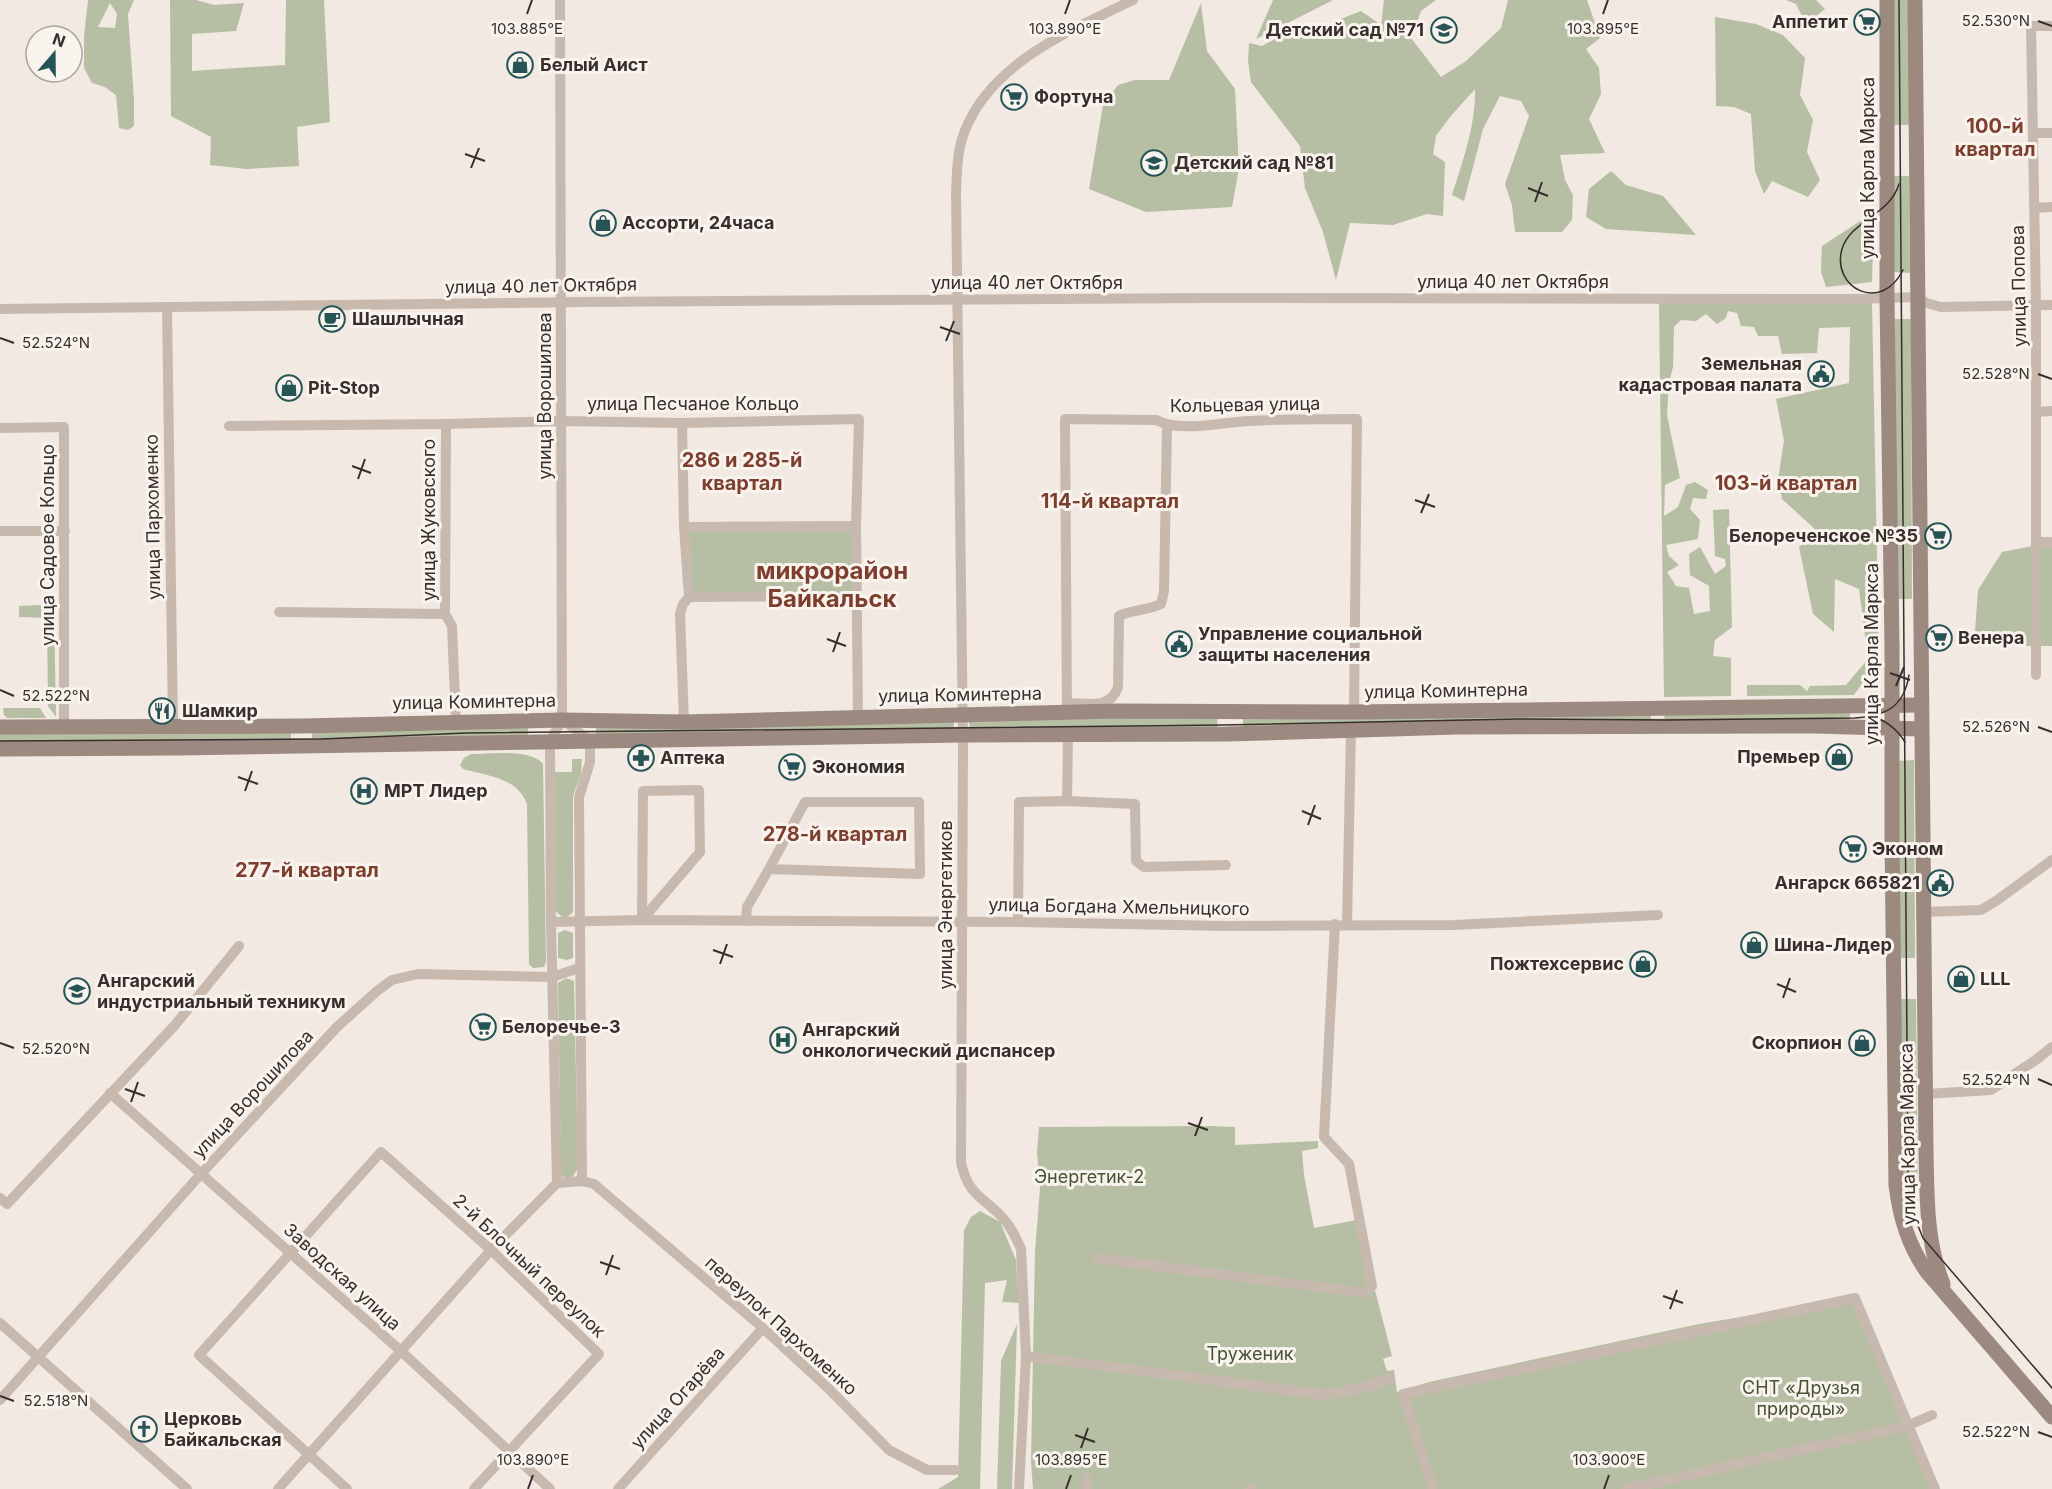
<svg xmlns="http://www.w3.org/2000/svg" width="2052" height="1489" font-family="Inter,sans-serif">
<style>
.green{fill:#b6bfa3;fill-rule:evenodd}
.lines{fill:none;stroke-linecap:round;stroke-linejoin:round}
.street{stroke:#c8b9ae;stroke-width:10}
.secondary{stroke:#9c8980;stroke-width:15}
.tram{stroke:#382f2c;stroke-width:1.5}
.ticks{fill:none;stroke:#382f2c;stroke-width:2}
.labels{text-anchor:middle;stroke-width:6;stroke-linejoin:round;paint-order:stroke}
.poi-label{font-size:18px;font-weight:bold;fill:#382f2c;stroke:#f9f3ee;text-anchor:start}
.street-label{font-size:18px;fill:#382f2c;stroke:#f9f3ee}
.park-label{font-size:18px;fill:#485332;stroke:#f9f3ee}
.neighbourhood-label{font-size:20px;font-weight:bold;fill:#7e3e2e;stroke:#f9f3ee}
.district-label{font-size:24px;font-weight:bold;fill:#7e3e2e;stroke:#f9f3ee}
.ticks-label{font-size:15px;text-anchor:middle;fill:#382f2c;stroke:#f9f3ee;stroke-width:6;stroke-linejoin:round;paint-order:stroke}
</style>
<rect width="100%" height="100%" fill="#f1e9e2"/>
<g class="green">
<path d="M88,0H134L128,14L134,100V126L128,130L119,128L116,95L105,87L92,83L84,68V36ZM110,3L117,14L115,28L98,27Z"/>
<path d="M170,0H196L214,5L244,3L236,31L192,34V71L285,65L286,0H324L330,122L297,127L299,166L246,169L210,165L211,137L171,116Z"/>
<path d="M1273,0H1333L1256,39Z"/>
<path d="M1384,0H1436L1421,11L1411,38L1441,77L1466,61L1501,28L1508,0H1587L1600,38L1586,49L1599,68L1601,94L1589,119L1605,153L1560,155L1565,180L1573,195L1572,220L1562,232H1515L1512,205L1505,184L1529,116L1521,101L1500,96L1483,129L1464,201L1452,195C1463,161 1476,124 1475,89L1450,117L1436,136L1433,154L1445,162L1443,216L1427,214L1393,225L1350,223L1336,280L1323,232L1305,188L1300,146L1251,82L1248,61L1249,43L1262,46L1287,32L1300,36L1318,35L1338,20L1361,11L1381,25Z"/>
<path d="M1786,0H1816L1825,9L1806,24L1796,4Z"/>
<path d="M1893,0H1909L1910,125H1894Z"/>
<path d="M1201,3L1207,51L1235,89L1239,168L1232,207L1146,212L1089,189L1103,105L1118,85L1135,80H1169Z"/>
<path d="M1715,17L1756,24L1783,35L1805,58L1800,95L1813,120L1807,152L1820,180L1808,197L1772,181L1764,194L1755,171L1751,114L1734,107L1716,106Z"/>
<path d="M1611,171L1626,185L1663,196L1696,235L1606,229L1586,217L1589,189Z"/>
<path d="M1893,176H1909L1910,273L1894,272Z"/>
<path d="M1874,212L1872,282L1826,287L1821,272L1822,246Z"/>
<path d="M1872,302L1879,660L1854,695L1747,696V685H1800L1807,691L1810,686L1846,685L1868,659L1871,644L1866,643L1859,589L1835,579L1834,632L1813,614L1799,547L1817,531L1782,499L1778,479L1784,441L1776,399L1849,383L1850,327L1819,328L1817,353L1782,354L1778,336H1758L1754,327L1741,326L1737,313L1728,311L1726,318L1717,324L1706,314L1696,321L1681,320L1674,327L1673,367L1669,382L1667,415L1680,478L1665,485L1664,516L1678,507L1686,485L1695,482L1708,490L1706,499L1693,498L1690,509L1700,520L1698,539L1666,545L1669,556L1679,565L1667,572L1676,586L1689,588L1694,614L1710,611L1709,586L1690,575L1689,554L1700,547L1715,574L1726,566L1725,559L1715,556L1713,510L1729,509L1732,627L1715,640L1713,656L1731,658V696L1664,697L1659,303Z"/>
<path d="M1895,319H1911L1912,599H1895Z"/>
<path d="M856,526L857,596L689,597L686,527Z"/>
<path d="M2052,545V646H1974L1978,590L2002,552L2033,546Z"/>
<path d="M39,605L54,608L56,717L48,706L47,618L19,617V606Z"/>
<path d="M3,708H40L46,718H7L4,715Z"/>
<path d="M1850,709V721L1665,724L1664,712Z"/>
<path d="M1651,712V724L1243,728V717Z"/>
<path d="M1217,717L1218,729L970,732L969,720Z"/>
<path d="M954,721V732L596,737V725Z"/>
<path d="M528,726V738L312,741V730Z"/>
<path d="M291,730V741L0,746V734Z"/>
<path d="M471,754C491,754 530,748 543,764L546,962L544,967L533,968L529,964L527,804C517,777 487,776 463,769L460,765L464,758Z"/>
<path d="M572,759H582L581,774L573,796V912L565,919L555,911V772H572Z"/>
<path d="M1914,760L1915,958H1898L1897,761Z"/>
<path d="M565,930L573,933V958L567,960L558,958V933Z"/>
<path d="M566,978L574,981L578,1168L571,1180L561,1176L558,983Z"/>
<path d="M1898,999H1916L1918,1205L1909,1208L1904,1205Z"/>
<path d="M1210,1126L1235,1127V1145L1318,1141V1148L1302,1151L1304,1175L1314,1228L1357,1220L1392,1356L1383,1359L1387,1371L1394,1370L1397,1392L1429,1382L1699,1324L1855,1298L1940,1489H1033L1031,1461L1035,1252L1040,1188L1037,1153L1039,1127Z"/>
<path d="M980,1211L1000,1222L1016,1260L1019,1303L1002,1302L1007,1280L985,1283L980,1489H938L958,1477L964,1230L971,1217Z"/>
<path d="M1017,1324L1012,1489H997L1001,1361Z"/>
</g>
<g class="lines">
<g class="street">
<path d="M560,0L562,720"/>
<path d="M2033,133H2052"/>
<path d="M2034,208L2052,207"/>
<path d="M167,307L173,726"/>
<path d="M0,309L583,302L1208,298L1858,299L1917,297L1926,303L1941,307L2052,305"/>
<path d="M2036,412L2052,411"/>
<path d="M682,423L684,527L689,597L683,604L680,614L684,722"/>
<path d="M446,424L445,614L452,626L456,722"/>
<path d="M229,426L446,424L562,421L682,423L859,419L856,526L858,717"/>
<path d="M0,428L64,427V727"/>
<path d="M684,527L856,526"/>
<path d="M0,531H65"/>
<path d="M2037,542H2052"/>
<path d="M689,597L857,596"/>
<path d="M279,612L445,614"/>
<path d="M2036,675V305L2031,26H2052"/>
<path d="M1068,703C1089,703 1110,710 1118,687L1119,616C1133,609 1147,611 1161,604L1164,591L1167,426"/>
<path d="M1067,713L1065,419L1156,420C1181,433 1221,422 1249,421C1285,419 1321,419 1357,419L1354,712"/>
<path d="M563,720L590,741V762L579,797L582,1181"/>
<path d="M699,790L700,852L642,920L643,791Z"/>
<path d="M1067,801L1068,734"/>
<path d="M1923,912L1981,910L1996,901L2052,860"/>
<path d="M746,921L747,907L769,869L920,874L919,802H805L769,869"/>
<path d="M551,922L642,920L1018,922L1227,926L1454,925L1658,915"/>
<path d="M1018,922L1019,802L1067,801L1135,804L1136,861L1144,867L1226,865"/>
<path d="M1347,924L1351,730"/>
<path d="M110,1093L402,1352L550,1489"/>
<path d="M1926,1094L1991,1090L2037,1059L2052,1047"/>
<path d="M557,1183L582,1181L594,1184L763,1328L828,1388L889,1450L927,1470H955"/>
<path d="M557,1183L551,922L550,741L562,720"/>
<path d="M0,1198L7,1204L175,1025L239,946"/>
<path d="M1097,1258L1365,1293L1372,1286L1349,1164L1324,1137L1335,924"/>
<path d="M0,1323L187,1489"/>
<path d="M1026,1356L1326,1395L1373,1385L1390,1379"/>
<path d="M0,1400L200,1175L337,1027L377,991L392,980L418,974L552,977L579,968"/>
<path d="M1087,1478V1489"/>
<path d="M278,1489L491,1250L557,1183"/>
<path d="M347,1489L199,1355L381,1152L491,1250L599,1354L474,1489"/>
<path d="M618,1489L763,1328"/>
<path d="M1019,1489L1026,1356L1021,1249C1016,1238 1011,1226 1002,1217C981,1195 969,1196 961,1163L963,745L956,192C957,172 957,151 964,133C990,63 1071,30 1133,0"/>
<path d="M1250,1489V1488"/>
<path d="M1433,1489L1403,1394L1855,1298L1935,1489"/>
<path d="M1626,1489L1907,1426L1932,1415"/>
</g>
<g class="secondary">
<path d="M1887,0V297L1892,647V837L1896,1185C1900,1217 1908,1245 1927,1272L2052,1417"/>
<path d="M1915,0L1926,1151C1927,1196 1926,1242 1943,1284"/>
<path d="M0,727L303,726L562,720L684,722L1117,711L1354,712L1921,705"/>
<path d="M0,749L177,748L963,735L1227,734L1457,727L1815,726L1921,729"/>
</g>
<g class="tram">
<path d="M1899,0C1903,393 1906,786 1908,1179L1914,1216L1923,1238L2052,1388"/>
<path d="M1899,184C1890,215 1850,221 1842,249C1831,288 1881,314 1903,270"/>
<path d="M1870,715C1885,720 1897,729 1905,742"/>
<path d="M0,741L321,739L467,733L1223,725L1517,719L1667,720L1855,718C1886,716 1904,707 1909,675"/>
</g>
</g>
<path class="ticks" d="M527,14L532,0M1065,14L1070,0M1603,14L1608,0M2038,21L2052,26M465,154L485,161M471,168L479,148M1528,188L1548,196M1535,202L1542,182M940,327L960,334M0,338L14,343M946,341L954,321M2038,374L2052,379M352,466L371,473M358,479L365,459M1415,500L1435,507M1421,513L1429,494M827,639L846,646M833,652L840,632M1890,673L1910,680M1896,686L1904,667M0,690L14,696M2038,727L2052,732M238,777L258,784M245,791L252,771M1302,811L1321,819M1308,825L1315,805M713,950L733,957M720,964L727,944M1777,984L1796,992M1783,998L1790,978M0,1043L14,1048M2038,1079L2052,1085M125,1089L145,1096M131,1102L138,1082M1188,1123L1208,1130M1195,1136L1202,1117M600,1262L620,1269M606,1275L613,1255M1663,1296L1683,1303M1670,1309L1677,1290M0,1396L14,1401M2038,1432L2052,1437M1075,1435L1095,1442M1081,1448L1088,1428M528,1489L533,1475M1066,1489L1071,1475M1604,1489L1609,1475"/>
<defs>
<g id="supermarket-ring" transform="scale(1.35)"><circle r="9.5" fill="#f9f3ee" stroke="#265355" stroke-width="1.5"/><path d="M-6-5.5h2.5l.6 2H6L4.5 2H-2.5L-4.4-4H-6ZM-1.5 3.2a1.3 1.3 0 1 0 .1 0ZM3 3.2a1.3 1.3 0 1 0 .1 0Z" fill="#265355"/></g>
<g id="school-ring" transform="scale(1.35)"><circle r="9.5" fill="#f9f3ee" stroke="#265355" stroke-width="1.5"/><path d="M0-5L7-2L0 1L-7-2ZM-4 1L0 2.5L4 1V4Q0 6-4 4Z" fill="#265355"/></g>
<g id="shop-ring" transform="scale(1.35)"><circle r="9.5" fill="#f9f3ee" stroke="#265355" stroke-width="1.5"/><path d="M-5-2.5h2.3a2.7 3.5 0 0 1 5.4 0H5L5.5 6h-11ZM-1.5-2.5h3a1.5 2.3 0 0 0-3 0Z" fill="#265355"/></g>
<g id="cafe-ring" transform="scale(1.35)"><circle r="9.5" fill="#f9f3ee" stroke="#265355" stroke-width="1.5"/><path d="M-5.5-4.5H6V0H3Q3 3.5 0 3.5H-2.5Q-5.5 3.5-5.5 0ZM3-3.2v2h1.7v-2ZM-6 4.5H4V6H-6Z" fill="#265355"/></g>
<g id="civic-ring" transform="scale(1.35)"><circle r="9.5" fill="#f9f3ee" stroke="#265355" stroke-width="1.5"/><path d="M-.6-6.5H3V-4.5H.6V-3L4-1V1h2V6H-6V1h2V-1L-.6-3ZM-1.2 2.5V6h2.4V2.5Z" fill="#265355"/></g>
<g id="restaurant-ring" transform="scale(1.35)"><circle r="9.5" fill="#f9f3ee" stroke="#265355" stroke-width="1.5"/><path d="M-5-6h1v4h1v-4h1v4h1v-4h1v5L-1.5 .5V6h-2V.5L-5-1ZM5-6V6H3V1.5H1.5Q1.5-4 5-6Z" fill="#265355"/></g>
<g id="pharmacy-ring" transform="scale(1.35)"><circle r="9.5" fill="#f9f3ee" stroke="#265355" stroke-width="1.5"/><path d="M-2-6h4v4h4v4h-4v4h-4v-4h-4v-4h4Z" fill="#265355"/></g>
<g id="hospital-ring" transform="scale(1.35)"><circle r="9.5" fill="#f9f3ee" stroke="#265355" stroke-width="1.5"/><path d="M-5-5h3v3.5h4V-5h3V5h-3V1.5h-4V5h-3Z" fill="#265355"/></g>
<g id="university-ring" transform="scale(1.35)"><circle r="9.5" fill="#f9f3ee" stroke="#265355" stroke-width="1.5"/><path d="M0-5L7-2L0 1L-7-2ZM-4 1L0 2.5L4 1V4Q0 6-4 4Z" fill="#265355"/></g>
<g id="church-ring" transform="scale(1.35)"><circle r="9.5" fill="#f9f3ee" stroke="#265355" stroke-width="1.5"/><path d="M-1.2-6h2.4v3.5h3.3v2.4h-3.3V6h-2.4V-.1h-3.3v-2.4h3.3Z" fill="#265355"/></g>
</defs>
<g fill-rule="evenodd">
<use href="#supermarket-ring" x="1867" y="22"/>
<use href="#school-ring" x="1444" y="30"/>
<use href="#shop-ring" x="520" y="65"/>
<use href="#supermarket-ring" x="1014" y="97"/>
<use href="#school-ring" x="1154" y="163"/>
<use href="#shop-ring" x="603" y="223"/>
<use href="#cafe-ring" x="332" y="319"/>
<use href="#civic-ring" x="1821" y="374"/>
<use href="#shop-ring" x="289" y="388"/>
<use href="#supermarket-ring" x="1938" y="536"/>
<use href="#supermarket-ring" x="1939" y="638"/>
<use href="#civic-ring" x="1179" y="644"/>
<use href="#restaurant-ring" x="162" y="711"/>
<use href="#shop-ring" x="1839" y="757"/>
<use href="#pharmacy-ring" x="641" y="758"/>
<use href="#supermarket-ring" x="792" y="767"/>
<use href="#hospital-ring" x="364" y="791"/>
<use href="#supermarket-ring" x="1853" y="849"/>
<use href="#civic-ring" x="1940" y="883"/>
<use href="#shop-ring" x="1754" y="945"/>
<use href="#shop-ring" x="1643" y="964"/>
<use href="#shop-ring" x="1961" y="979"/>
<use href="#university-ring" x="77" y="991"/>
<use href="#supermarket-ring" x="483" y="1027"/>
<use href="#hospital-ring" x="783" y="1040"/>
<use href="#shop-ring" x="1862" y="1043"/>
<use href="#church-ring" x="144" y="1429"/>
</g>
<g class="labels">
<g class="poi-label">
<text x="1848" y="28" text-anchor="end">Аппетит</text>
<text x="1424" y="36" text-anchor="end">Детский сад №71</text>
<text x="540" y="71">Белый Аист</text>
<text x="1034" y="103">Фортуна</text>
<text x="1174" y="169">Детский сад №81</text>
<text x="622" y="229">Ассорти, 24часа</text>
<text x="352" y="325">Шашлычная</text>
<text x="1802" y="370" text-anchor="end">Земельная<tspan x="1802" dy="21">кадастровая палата</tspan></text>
<text x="308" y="394">Pit-Stop</text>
<text x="1918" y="542" text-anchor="end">Белореченское №35</text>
<text x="1198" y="640">Управление социальной<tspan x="1198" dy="21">защиты населения</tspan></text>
<text x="1958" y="644">Венера</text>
<text x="182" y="717">Шамкир</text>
<text x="1820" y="763" text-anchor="end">Премьер</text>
<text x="660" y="764">Аптека</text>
<text x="812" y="773">Экономия</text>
<text x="384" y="797">МРТ Лидер</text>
<text x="1872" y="855">Эконом</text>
<text x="1920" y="889" text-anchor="end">Ангарск 665821</text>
<text x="1774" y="951">Шина-Лидер</text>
<text x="1624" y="970" text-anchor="end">Пожтехсервис</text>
<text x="1980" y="985">LLL</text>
<text x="97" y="987">Ангарский<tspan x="97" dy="21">индустриальный техникум</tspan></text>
<text x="502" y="1033">Белоречье-3</text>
<text x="802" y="1036">Ангарский<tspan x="802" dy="21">онкологический диспансер</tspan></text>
<text x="1842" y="1049" text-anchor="end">Скорпион</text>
<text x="164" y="1425">Церковь<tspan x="164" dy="21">Байкальская</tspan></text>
</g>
<g class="street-label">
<text transform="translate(1868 168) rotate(-90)" y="6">улица Карла Маркса</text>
<text x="1513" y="288">улица 40 лет Октября</text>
<text x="1027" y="289">улица 40 лет Октября</text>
<text transform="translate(541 286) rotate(-1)" y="6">улица 40 лет Октября</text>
<text transform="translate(2019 286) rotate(-91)" y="6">улица Попова</text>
<text transform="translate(545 396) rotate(-90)" y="6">улица Ворошилова</text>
<text x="693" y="410">улица Песчаное Кольцо</text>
<text transform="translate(1245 405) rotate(-1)" y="6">Кольцевая улица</text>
<text transform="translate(153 517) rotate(-91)" y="6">улица Пархоменко</text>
<text transform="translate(429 520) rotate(-90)" y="6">улица Жуковского</text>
<text transform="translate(48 545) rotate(-90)" y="6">улица Садовое Кольцо</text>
<text transform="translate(1872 654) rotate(-90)" y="6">улица Карла Маркса</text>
<text transform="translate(1446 691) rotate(-1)" y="6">улица Коминтерна</text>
<text transform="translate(960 695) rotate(-1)" y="6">улица Коминтерна</text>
<text transform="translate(474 702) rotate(-1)" y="6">улица Коминтерна</text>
<text transform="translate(946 905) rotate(-90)" y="6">улица Энергетиков</text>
<text transform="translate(1119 907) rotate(1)" y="6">улица Богдана Хмельницкого</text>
<text transform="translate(253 1094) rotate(-47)" y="6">улица Ворошилова</text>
<text transform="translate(1908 1134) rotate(-91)" y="6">улица Карла Маркса</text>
<text transform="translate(529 1266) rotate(43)" y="6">2-й Блочный переулок</text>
<text transform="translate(342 1277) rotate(42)" y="6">Заводская улица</text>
<text transform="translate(781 1326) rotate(42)" y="6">переулок Пархоменко</text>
<text transform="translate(678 1398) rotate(-48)" y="6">улица Огарёва</text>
</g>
<g class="park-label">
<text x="1089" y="1183">Энергетик-2</text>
<text x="1250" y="1360">Труженик</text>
<text x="1801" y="1394">СНТ «Друзья<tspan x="1801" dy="21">природы»</tspan></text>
</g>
<g class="neighbourhood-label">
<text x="1995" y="133">100-й<tspan x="1995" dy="23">квартал</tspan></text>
<text x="742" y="467">286 и 285-й<tspan x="742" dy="23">квартал</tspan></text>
<text x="1786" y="490">103-й квартал</text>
<text x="1110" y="508">114-й квартал</text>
<text x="835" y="841">278-й квартал</text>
<text x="307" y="877">277-й квартал</text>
</g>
<g class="district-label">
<text x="832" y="579">микрорайон<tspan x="832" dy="28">Байкальск</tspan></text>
</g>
</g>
<g class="ticks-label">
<text x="1996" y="26">52.530°N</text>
<text x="1065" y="34">103.890°E</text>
<text x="1603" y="34">103.895°E</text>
<text x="527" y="34">103.885°E</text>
<text x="56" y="348">52.524°N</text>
<text x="1996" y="379">52.528°N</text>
<text x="56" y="701">52.522°N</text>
<text x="1996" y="732">52.526°N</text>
<text x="56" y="1054">52.520°N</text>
<text x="1996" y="1085">52.524°N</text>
<text x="56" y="1406">52.518°N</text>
<text x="1996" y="1437">52.522°N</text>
<text x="533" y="1465">103.890°E</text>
<text x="1071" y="1465">103.895°E</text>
<text x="1609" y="1465">103.900°E</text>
</g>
<g transform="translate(54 54) rotate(20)"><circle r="28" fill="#f9f3ee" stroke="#aca5a0" stroke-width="1.5"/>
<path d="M0-4.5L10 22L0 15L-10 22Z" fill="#265355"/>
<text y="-9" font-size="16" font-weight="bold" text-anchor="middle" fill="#382f2c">N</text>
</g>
</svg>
